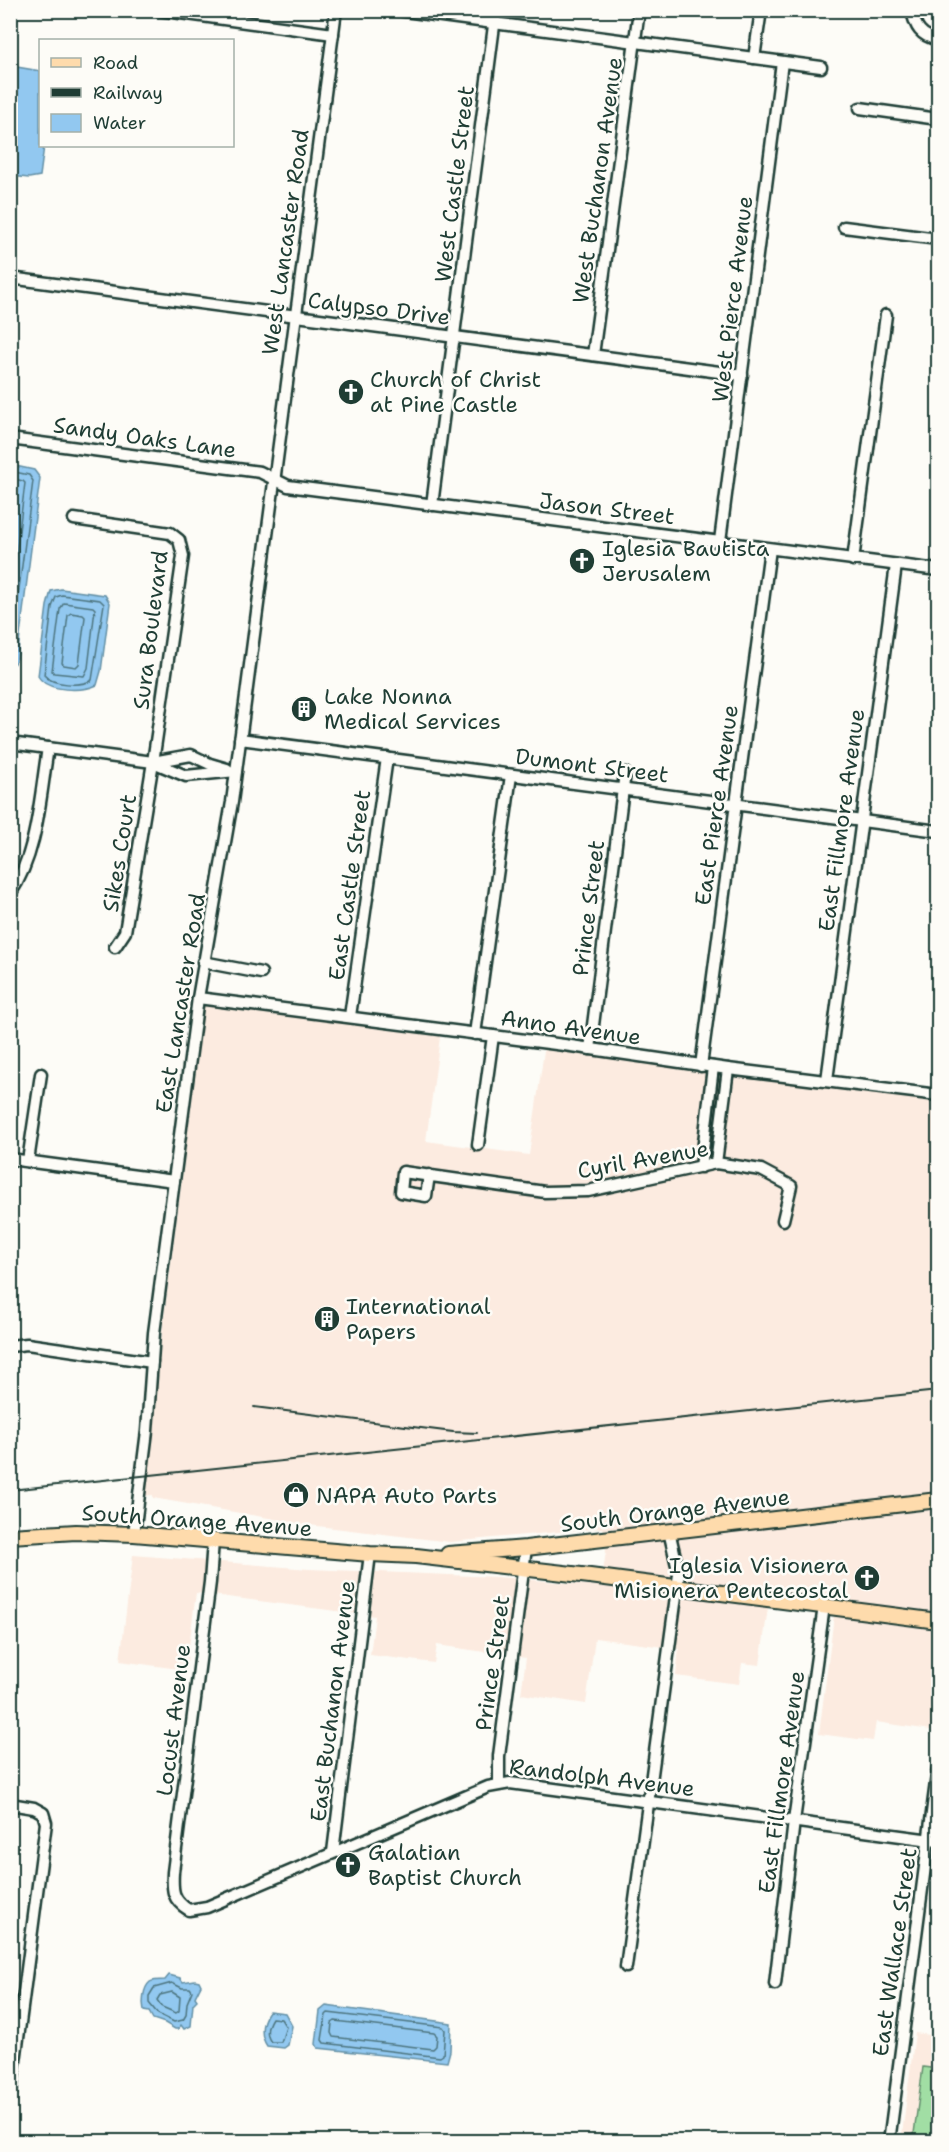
<svg xmlns="http://www.w3.org/2000/svg" width="949" height="2152" font-family="'Shantell Sans',sans-serif">
<style>
.built{fill:#fcebe0}
.green{fill:#a1dea4;stroke:#608e6c;stroke-width:1.5}
.water{fill:#92c8f0;stroke:#6490a5;stroke-width:1.5}
.lines{fill:none;stroke-linecap:round;stroke-linejoin:round}
.shore{stroke:#4d757f;stroke-width:1.5}
.minor-casing{stroke:#1f3d34;stroke-width:15}
.major-casing{stroke:#1f3d34;stroke-width:18}
.minor{stroke:#fdfcf7;stroke-width:10}
.major{stroke:#fedbac;stroke-width:14}
.rail{stroke:#1f3d34;stroke-width:2}
.labels{text-anchor:middle;stroke-width:5;stroke-linejoin:round;paint-order:stroke}
.street-label{font-size:22px;fill:#1f3d34;stroke:#fdfcf7}
.poi-label{font-size:22px;fill:#1f3d34;stroke:#fdfcf7;text-anchor:start}
</style>
<rect width="100%" height="100%" fill="#fdfcf7"/>
<filter id="ink" filterUnits="userSpaceOnUse"><feTurbulence type="fractalNoise" baseFrequency=".0167" numOctaves="2"/><feDisplacementMap in="SourceGraphic" scale="12" xChannelSelector="R" yChannelSelector="G"/><feConvolveMatrix kernelMatrix="1 2 1 2 8 2 1 2 1" color-interpolation-filters="sRGB"/></filter>
<g filter="url(#ink)">
<g class="built">
<path d="M205,999L441,1030L426,1141L529,1155L545,1044L938,1096V1731L876,1722L873,1741L819,1734L835,1608L769,1600L760,1665L742,1663L739,1684L676,1676L679,1649L595,1638L586,1704L521,1694L526,1658L437,1645L434,1663L370,1655L375,1616L196,1593L186,1670L120,1661L133,1555L309,1569L497,1577L601,1586L606,1551L603,1528L450,1542L309,1525L153,1498V1495L141,1496Z"/>
<path d="M915,2033L938,2036V2141L901,2142Z"/>
</g>
<path class="green" d="M923,2067L938,2069V2141H913Z"/>
<g class="water">
<path d="M11,66L40,71V146H44L40,176L29,178L11,176Z"/>
<path d="M11,465L34,470L40,478L17,659L11,667Z"/>
<path d="M61,589L105,595L110,603L101,671L97,685C82,692 47,692 38,676L47,606L51,591Z"/>
<path d="M169,1975L180,1978L183,1982L195,1980L199,1981L201,1985L195,1997L197,2000L193,2004L191,2026L184,2029L181,2025L178,2029H175L165,2023L153,2019L149,2012L144,2011C142,2002 143,1988 150,1982C153,1980 161,1980 165,1980Z"/>
<path d="M326,2006L451,2023L450,2051L447,2062L318,2048L316,2044L320,2011Z"/>
<path d="M269,2011L285,2013L292,2026L288,2045L284,2048L267,2046C259,2034 261,2023 269,2011Z"/>
</g>
<g class="lines">
<g class="shore">
<path d="M10,471L29,475L33,481L10,658"/>
<path d="M10,478L23,481L25,483L10,604"/>
<path d="M62,595L100,600L104,604L92,680C81,687 52,685 44,675L52,607L56,597Z"/>
<path d="M64,603L93,607L95,609L88,668L84,676L54,673L52,671L60,609Z"/>
<path d="M71,613L83,615L85,617L79,664L76,667L64,665L62,663L68,615Z"/>
<path d="M172,1983L182,1988H190L192,1991L187,2003L186,2015L183,2020L174,2022L158,2014L149,2003V1996L154,1988Z"/>
<path d="M172,1992L180,1997L179,2011L176,2013L162,2007L157,2000L160,1995Z"/>
<path d="M328,2013L443,2027L445,2030L443,2055L440,2057L324,2043L322,2040L326,2015Z"/>
<path d="M272,2018L281,2019L286,2027L281,2042H271C265,2034 267,2026 272,2018Z"/>
<path d="M335,2021L434,2033L437,2036L436,2046L433,2049L333,2037L331,2033L332,2023Z"/>
</g>
<g class="minor-casing">
<g id="minor">
<path d="M158,10L333,34"/>
<path d="M397,10L821,67"/>
<path d="M912,10C915,28 921,36 938,40"/>
<path d="M754,58L761,10"/>
<path d="M860,108L938,119"/>
<path d="M844,227L938,239"/>
<path d="M10,278L742,375"/>
<path d="M593,355L639,10"/>
<path d="M10,439L260,472L288,486L938,570"/>
<path d="M432,505L496,10"/>
<path d="M74,519L170,533L179,540L183,556L153,762L125,932L115,947"/>
<path d="M720,541L782,62"/>
<path d="M853,560L886,315"/>
<path d="M240,739L938,831"/>
<path d="M10,743L153,762L186,776L236,771"/>
<path d="M153,762L191,755L210,764L227,769"/>
<path d="M10,894C38,853 40,796 48,748"/>
<path d="M203,962L261,973"/>
<path d="M198,998L564,1045L728,1069L938,1095"/>
<path d="M350,1016L387,758"/>
<path d="M475,1034L511,775"/>
<path d="M590,1049L625,773"/>
<path d="M701,1066L770,549"/>
<path d="M827,1080L896,565"/>
<path d="M478,1145L493,1036"/>
<path d="M10,1159L174,1181"/>
<path d="M28,1161L41,1074"/>
<path d="M716,1163L728,1069"/>
<path d="M701,1167L713,1067"/>
<path d="M429,1175L426,1196L401,1192L403,1172L545,1192L588,1191L716,1163L761,1170L791,1186L783,1220"/>
<path d="M10,1346L27,1344L152,1362"/>
<path d="M134,1534L147,1431L154,1333L198,998L232,802L336,10"/>
<path d="M213,1541L210,1582L173,1872C172,1890 172,1900 189,1910L207,1907L488,1787L510,1783L938,1841"/>
<path d="M499,1784V1756L526,1548"/>
<path d="M10,1804L34,1808L43,1813L46,1823L10,2100"/>
<path d="M333,1852L370,1554"/>
<path d="M626,1967L679,1574L669,1531"/>
<path d="M775,1984L794,1821L824,1606"/>
<path d="M889,2142L938,1767"/>
</g>
</g>
<g class="major-casing">
<g id="major">
<path d="M10,1536L76,1532L134,1534L370,1554L416,1556L590,1576L938,1621"/>
<path d="M448,1554L526,1548L938,1500"/>
</g>
</g>
<use href="#minor" class="minor"/>
<use href="#major" class="major"/>
<g class="rail">
<path d="M254,1407L453,1432L477,1433"/>
<path d="M10,1490L938,1391"/>
</g>
</g>
</g>
<defs>
<g id="church-disc" transform="scale(1.35)"><circle r="9.5" fill="#1f3d34" stroke="#fdfcf7"/><path d="M-1.2-6h2.4v3.5h3.3v2.4h-3.3V6h-2.4V-.1h-3.3v-2.4h3.3Z" fill="#fff"/></g>
<g id="building-disc" transform="scale(1.35)"><circle r="9.5" fill="#1f3d34" stroke="#fdfcf7"/><path d="M-4-6H4V6H1V3H-1V6H-4ZM-2.5-4.3h1.7v1.8h-1.7ZM.8-4.3h1.7v1.8H.8ZM-2.5-1h1.7V.8h-1.7ZM.8-1h1.7V.8H.8Z" fill="#fff"/></g>
<g id="shop-disc" transform="scale(1.35)"><circle r="9.5" fill="#1f3d34" stroke="#fdfcf7"/><path d="M-5-2.5h2.3a2.7 3.5 0 0 1 5.4 0H5L5.5 6h-11ZM-1.5-2.5h3a1.5 2.3 0 0 0-3 0Z" fill="#fff"/></g>
</defs>
<g fill-rule="evenodd">
<use href="#church-disc" x="351" y="392"/>
<use href="#church-disc" x="582" y="561"/>
<use href="#building-disc" x="304" y="709"/>
<use href="#building-disc" x="327" y="1319"/>
<use href="#shop-disc" x="296" y="1495"/>
<use href="#church-disc" x="867" y="1578"/>
<use href="#church-disc" x="348" y="1865"/>
</g>
<g class="labels">
<g class="street-label">
<text transform="translate(597 180) rotate(-82)" y="8">West Buchanon Avenue</text>
<text transform="translate(454 184) rotate(-83)" y="8">West Castle Street</text>
<text transform="translate(285 242) rotate(-82)" y="8">West Lancaster Road</text>
<text transform="translate(732 299) rotate(-83)" y="8">West Pierce Avenue</text>
<text transform="translate(379 308) rotate(7)" y="8">Calypso Drive</text>
<text transform="translate(145 437) rotate(8)" y="8">Sandy Oaks Lane</text>
<text transform="translate(607 508) rotate(7)" y="8">Jason Street</text>
<text transform="translate(150 630) rotate(-83)" y="8">Sura Boulevard</text>
<text transform="translate(592 765) rotate(7)" y="8">Dumont Street</text>
<text transform="translate(716 805) rotate(-82)" y="8">East Pierce Avenue</text>
<text transform="translate(841 820) rotate(-82)" y="8">East Fillmore Avenue</text>
<text transform="translate(119 853) rotate(-81)" y="8">Sikes Court</text>
<text transform="translate(349 885) rotate(-82)" y="8">East Castle Street</text>
<text transform="translate(588 908) rotate(-83)" y="8">Prince Street</text>
<text transform="translate(180 1003) rotate(-81)" y="8">East Lancaster Road</text>
<text transform="translate(571 1027) rotate(8)" y="8">Anno Avenue</text>
<text transform="translate(643 1159) rotate(-10)" y="8">Cyril Avenue</text>
<text transform="translate(675 1510) rotate(-7)" y="8">South Orange Avenue</text>
<text transform="translate(197 1520) rotate(4)" y="8">South Orange Avenue</text>
<text transform="translate(492 1663) rotate(-82)" y="8">Prince Street</text>
<text transform="translate(332 1701) rotate(-83)" y="8">East Buchanon Avenue</text>
<text transform="translate(173 1720) rotate(-83)" y="8">Locust Avenue</text>
<text transform="translate(602 1777) rotate(7)" y="8">Randolph Avenue</text>
<text transform="translate(781 1782) rotate(-82)" y="8">East Fillmore Avenue</text>
<text transform="translate(894 1952) rotate(-82)" y="8">East Wallace Street</text>
</g>
<g class="poi-label">
<text x="370" y="387">Church of Christ<tspan x="370" dy="25">at Pine Castle</tspan></text>
<text x="602" y="556">Iglesia Bautista<tspan x="602" dy="25">Jerusalem</tspan></text>
<text x="324" y="704">Lake Nonna<tspan x="324" dy="25">Medical Services</tspan></text>
<text x="346" y="1314">International<tspan x="346" dy="25">Papers</tspan></text>
<text x="316" y="1503">NAPA Auto Parts</text>
<text x="848" y="1573" text-anchor="end">Iglesia Visionera<tspan x="848" dy="25">Misionera Pentecostal</tspan></text>
<text x="368" y="1860">Galatian<tspan x="368" dy="25">Baptist Church</tspan></text>
</g>
</g>
<rect width="949" height="2152" fill="none" stroke="#fdfcf7" stroke-width="36"/>
<rect x="18" y="18" width="913" height="2116" fill="none" stroke="#1f3d34" stroke-width="2" filter="url(#ink)"/>
<rect x="39" y="39" width="195" height="108" fill="#fdfcf7" stroke="#a4b0a9" stroke-width="1.5"/>
<rect x="51" y="58" width="30" height="9" fill="#fedbac" stroke="#a4b0a9" stroke-width="1.5"/>
<text x="93" y="69" font-size="18" fill="#1f3d34">Road</text>
<rect x="51" y="88" width="30" height="9" fill="#1f3d34" stroke="#a4b0a9" stroke-width="1.5"/>
<text x="93" y="99" font-size="18" fill="#1f3d34">Railway</text>
<rect x="51" y="114" width="30" height="18" fill="#92c8f0" stroke="#a4b0a9" stroke-width="1.5"/>
<text x="93" y="129" font-size="18" fill="#1f3d34">Water</text>
</svg>
